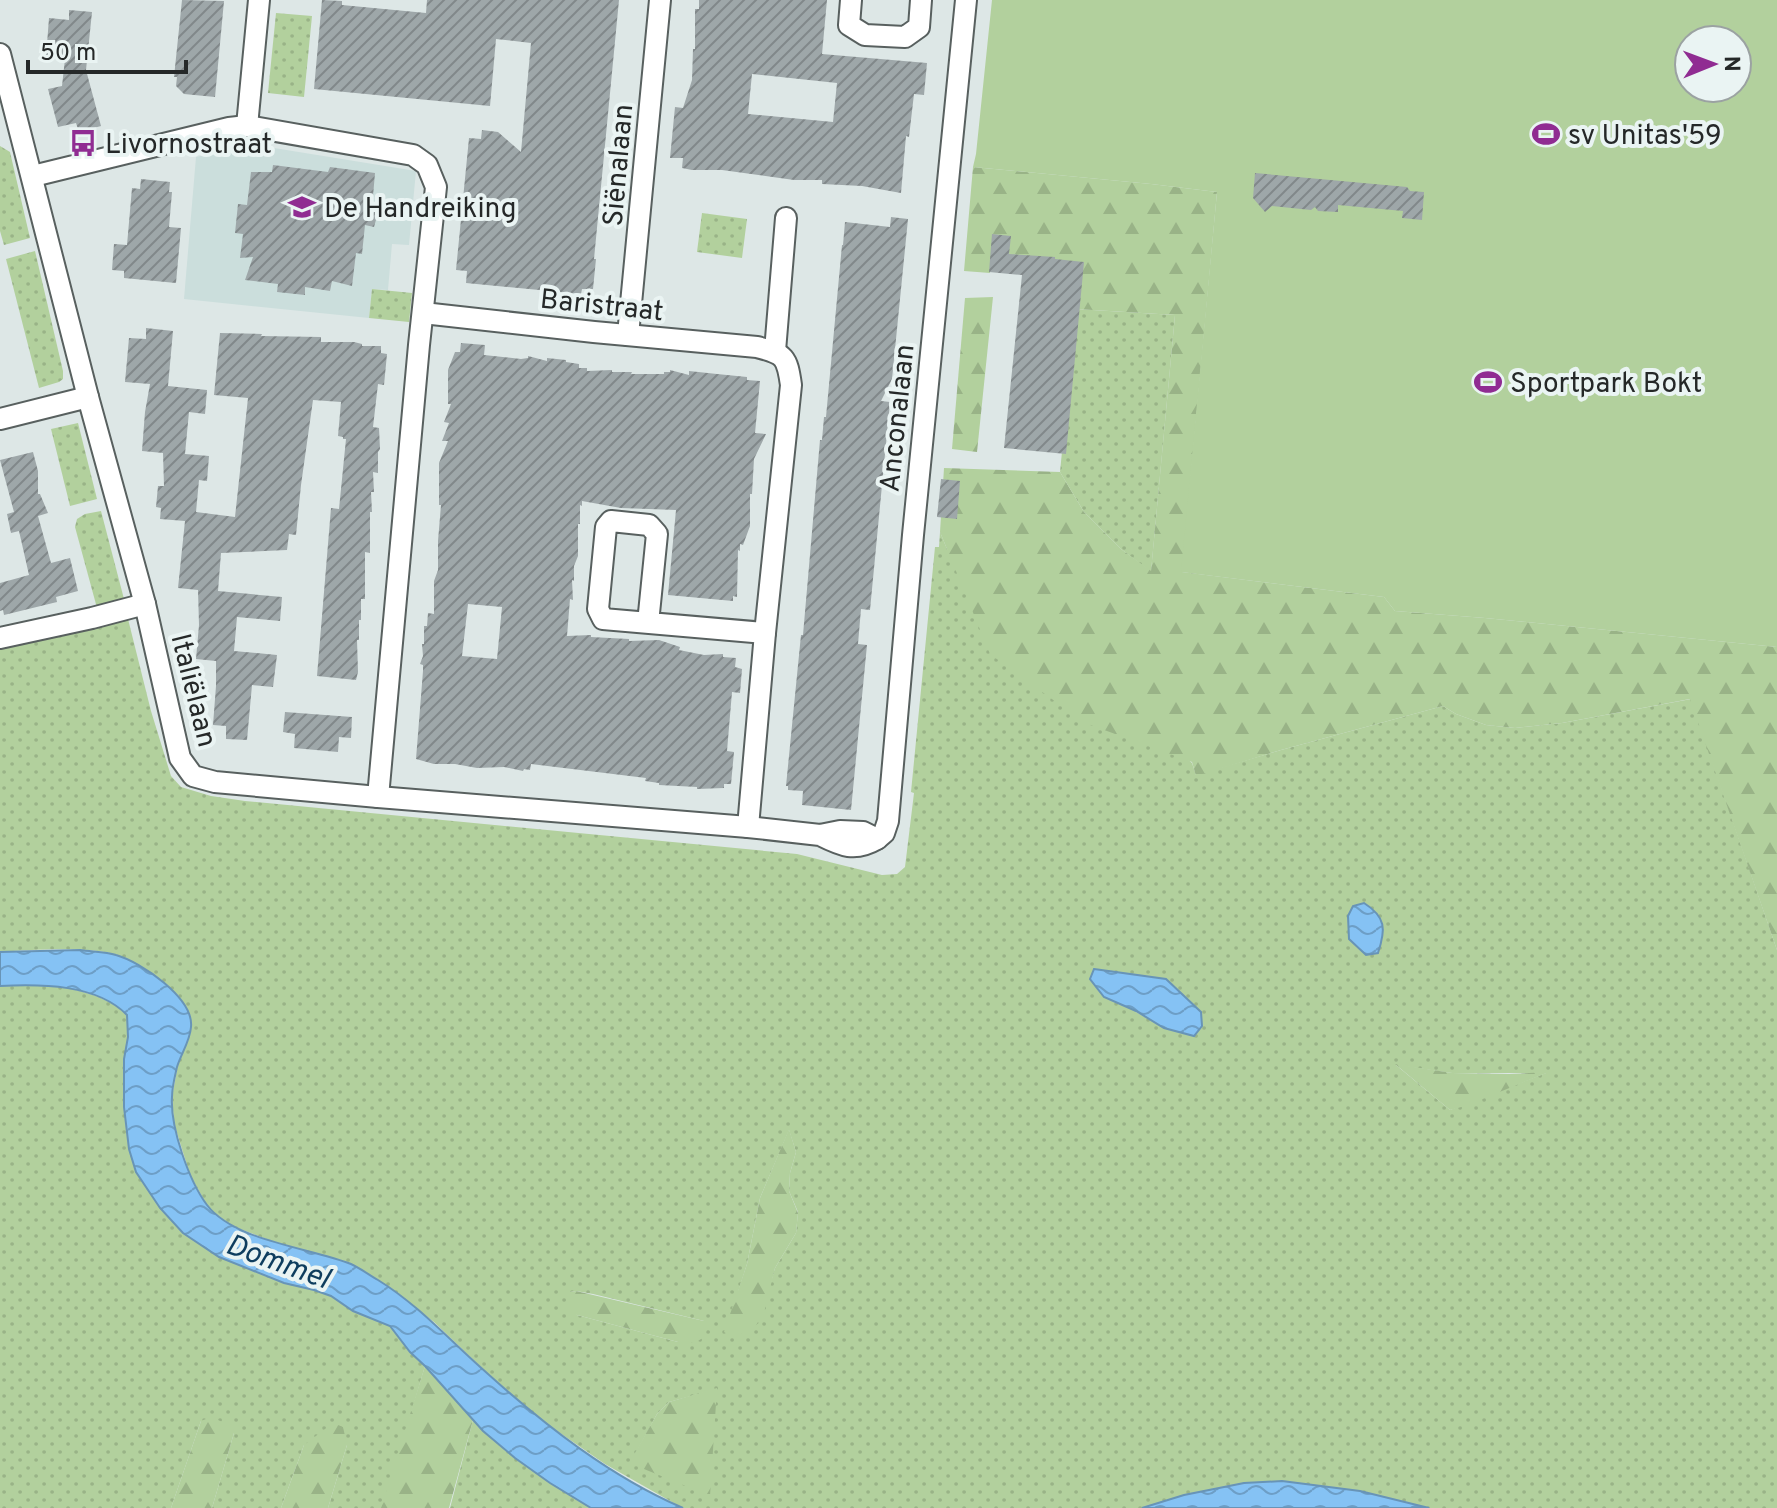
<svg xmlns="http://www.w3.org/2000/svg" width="1777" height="1508" font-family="Overpass,sans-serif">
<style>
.built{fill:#cbdedc}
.grass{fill:url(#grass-dots);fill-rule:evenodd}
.forest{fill:url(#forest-firs)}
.pitch{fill:#b2d09d;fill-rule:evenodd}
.water{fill:url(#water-waves);stroke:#6894b7;stroke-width:2}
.building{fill:url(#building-hatch);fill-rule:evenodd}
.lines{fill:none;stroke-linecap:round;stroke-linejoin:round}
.minor-casing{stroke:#58605f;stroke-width:24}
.minor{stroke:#fff;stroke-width:20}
.labels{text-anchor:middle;stroke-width:8;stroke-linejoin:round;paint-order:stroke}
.poi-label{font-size:28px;fill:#252828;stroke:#eaf4f3;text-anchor:start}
.street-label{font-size:28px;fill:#252828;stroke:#eaf4f3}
.water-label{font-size:30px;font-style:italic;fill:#0e3d5e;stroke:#eaf4f3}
</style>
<defs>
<pattern id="grass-dots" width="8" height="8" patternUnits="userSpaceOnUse" patternTransform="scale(2)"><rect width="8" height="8" fill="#b2d09d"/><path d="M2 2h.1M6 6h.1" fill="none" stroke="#99b387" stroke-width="1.8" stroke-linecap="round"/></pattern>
<pattern id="forest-firs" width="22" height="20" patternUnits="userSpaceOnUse" patternTransform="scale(2)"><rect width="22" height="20" fill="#b2d09d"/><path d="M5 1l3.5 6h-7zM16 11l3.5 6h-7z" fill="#99b387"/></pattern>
<pattern id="water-waves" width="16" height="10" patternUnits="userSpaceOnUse" patternTransform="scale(2)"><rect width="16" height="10" fill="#85c2f4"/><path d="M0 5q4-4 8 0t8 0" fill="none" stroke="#6d9ec6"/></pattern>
<pattern id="building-hatch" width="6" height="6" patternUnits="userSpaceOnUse" patternTransform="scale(2)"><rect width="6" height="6" fill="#9ea7a9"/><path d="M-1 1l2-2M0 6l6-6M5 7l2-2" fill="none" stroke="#81888a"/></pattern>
</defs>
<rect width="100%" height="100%" fill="#dde7e6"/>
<path class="built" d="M250,144L416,171L409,245L392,244L388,290L372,289L369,318L184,299L196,157Z"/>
<g class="grass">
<path d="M276,13L312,16L304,97L268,93Z"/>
<path d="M0,146L10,152L30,238L4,245L0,231Z"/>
<path d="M702,213L747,219L742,258L697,252Z"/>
<path d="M35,251L63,371V379L59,382L39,388L6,259Z"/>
<path d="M372,289L412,293L409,322L369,318Z"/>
<path d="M1076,309L1175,315L1151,572L1121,549L1084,512L1060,472Z"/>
<path d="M78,423L97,499L70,506L51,429Z"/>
<path d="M101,511L124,599L97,608L75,527L77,519L85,514Z"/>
<path d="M940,532L947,549L1192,763L1196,775L1281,750L1443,706L1456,714L1486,725L1515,728L1562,723L1691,699L1777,950V1508H1429L1360,1491L1282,1481L1244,1483L1184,1495L1142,1508H683L679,1506L605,1464L544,1422L487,1373L434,1322L381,1282L352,1265L282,1245L227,1224L208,1207L190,1175L174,1123L172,1097L178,1064L186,1045L179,996C160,981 141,963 117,955C91,946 29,950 0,952V649L119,616L128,619L151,711L171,776L181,787L211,796L245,801L797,854L882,875L897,874L905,867L914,793L911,792L935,547H939ZM1094,969L1166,979L1164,1028L1136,1012ZM1396,1065L1452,1073H1546L1450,1110ZM789,1130L796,1152L790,1173L789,1191L798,1212L796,1233L775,1268L771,1282L738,1292L747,1264L760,1198ZM576,1291L593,1294L704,1321L678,1342L577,1315L570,1292ZM717,1389L632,1460L657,1414L669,1402Z"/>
<path d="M37,984C67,987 105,993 127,1015L128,1037L124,1059L136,1172L160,1208L183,1233L219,1257L284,1283L314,1290L331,1296L353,1311L390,1326L410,1352L425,1366L383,1508H328L347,1445H304L281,1508H212L234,1433L201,1421L171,1508H0V986Z"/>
<path d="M473,1420C506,1456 549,1482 591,1508H450Z"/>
</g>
<g class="forest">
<path d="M973,167L1151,184L1217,192L1182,572L1384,597L1395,611L1485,618L1777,647V950L1690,699L1562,723L1515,728L1486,725L1456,714L1443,706L1281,750L1196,776L1192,762L1085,723L990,654L940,532L944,468L1060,472L1084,512L1121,549L1151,571L1175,315L1076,309L1081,265L992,257L990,273L964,271Z"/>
<path d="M993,297L977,452L952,449L965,298Z"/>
<path d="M1395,1064L1452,1073L1509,1074L1549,1072L1465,1106L1450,1110Z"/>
<path d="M789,1129L796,1152L790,1173L789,1191L798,1213L796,1233L775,1268L764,1313L760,1322L747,1332L738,1335L731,1336L724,1332L747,1264L760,1198Z"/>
<path d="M576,1291L704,1321L707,1323C708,1342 694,1344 678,1342L577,1315L568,1309L566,1301L570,1292Z"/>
<path d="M425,1366L473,1420L449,1508H381Z"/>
<path d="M717,1388L710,1496L644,1469L631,1460L657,1414L669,1402Z"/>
<path d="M211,1417L234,1427V1433L212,1508H171L201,1421Z"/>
<path d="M333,1423L343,1427L347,1445L328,1508H281L304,1445Z"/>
</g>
<path class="pitch" d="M992,0H1777V647L1485,618L1395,611L1384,597L1181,572L1217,192L1151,184L973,167L976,154ZM1689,40H1737V88H1689Z"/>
<g class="water">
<path d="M1364,903C1386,917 1386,929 1378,953L1366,955L1349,939L1348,916L1353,906Z"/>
<path d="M80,950C92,952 105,951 116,955C141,962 194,998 191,1027C190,1041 181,1054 177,1067C175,1076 172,1087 172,1097C170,1127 189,1181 207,1205C234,1241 311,1248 351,1264C360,1268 369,1275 378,1280C420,1306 451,1342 488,1374C546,1426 611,1477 683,1508H591L550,1483L515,1458L483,1431L425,1366L410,1352L390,1326L353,1311L331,1296L314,1290L284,1283L219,1257L183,1233L160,1208L136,1172L129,1149L124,1107V1059L128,1037L127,1015C97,984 41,984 0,986V952Z"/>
<path d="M1094,969L1166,979L1201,1012L1202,1026L1194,1036L1164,1028L1136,1011L1104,997L1090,979Z"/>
<path d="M1282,1481L1360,1491L1429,1508H1142L1184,1495L1244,1483Z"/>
</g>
<g class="building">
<path d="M182,0L224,1L215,97L184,94L176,86L177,77H174Z"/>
<path d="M322,0L342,1V5L426,13L427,0H619L594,259H596L593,289H582L581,294L466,283L467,271L456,270L469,138L481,139L482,130L498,132L521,152L531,43L496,39L490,106L314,89Z"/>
<path d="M699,0H827L822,54L927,63L924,95L914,94L909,137L906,136L901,193L862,186L822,184V180H794L722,170H692L682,168L683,158H670L675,107L683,108L692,80L693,49H695V9H699ZM752,74L837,83L833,122L748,114Z"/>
<path d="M69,10L92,12L86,70L101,126L79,132L76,123L58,127L48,89L62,86L65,59L46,57L49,18L69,20Z"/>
<path d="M273,165L328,172L330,167L375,173L372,208L379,209L374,227L365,225L362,254L356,253L352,286L332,281L330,291L305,287V295L277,292L278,284L245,280L253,257L240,258L243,234L235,233L238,204L247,205L251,172H272Z"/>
<path d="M1255,173L1407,187L1410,191L1424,192L1422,220L1402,218L1403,211L1338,205V212L1318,211L1315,207L1311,210L1272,206L1265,212L1253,198Z"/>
<path d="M141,179L170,182L169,192H172L169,227L181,228L176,283L124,278V271L112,270L114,244L127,245L132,188L140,189Z"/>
<path d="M891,217L908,219L892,379L881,401L890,402L870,610L861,609L858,644L867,645L851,810L802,805L803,791L788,790V786H786L801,635H803L820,440H822L824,417H826L842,245H843L845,222L890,227Z"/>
<path d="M992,234L1011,236L1009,254L1055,257V259L1084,262L1066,454L1004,448L1022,275L989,272Z"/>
<path d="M146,328L173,331L168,386L207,390L205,414L189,412L185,454L209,456L207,481L199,480L196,512L235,517L248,398L214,395L220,333L262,334L261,336L321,337V342H354L362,344V346H381V353L387,354L384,385L378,384L373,427L379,428L380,449L378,452V473L373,472L374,492H371L372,512H370V553L365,552V599H361V620H359V640H357L358,672L356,680L317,676L331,508L339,509L346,439H343V437L338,436L341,402L313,400L301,485L296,535L289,534L287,550L221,553L218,591L282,597L280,621L237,617L234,651L277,655L273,687L252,685L247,740L226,739V726L213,725L216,686V661L196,659L199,625L198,590L178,588L185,521L160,519L161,508L156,507L158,486H164L163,453L142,451L145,412L150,384L125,382L129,338L146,339Z"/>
<path d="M461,343L485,345L484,355L521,359L528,358V356L547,361V358L566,360V362L579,364V368H587V371L612,370V372H632L631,374H664V372H670V370L689,375V371L717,374L747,377V380L760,381L755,433L766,434L754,459L752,494H750V526L743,545L740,544V551L738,550L737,597L733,596V601L668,595L676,510L621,508L582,501V506L580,505V524H578V556L574,566V581L572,580L573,600L570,599L567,636L591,635V637L629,639V641L659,640L680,647L679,650L704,655L723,654V657L736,658L735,667L742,669L740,693L732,692L727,751L734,752L731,784H724V788L697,789V787L659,785V783L645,781L646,778L531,764L530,770L524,769L523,771L504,767L477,768L455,764H434L416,759L423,671V665L420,664L423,656L422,644H424V626H427L428,613L434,614V581L438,570V541L441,505H439V463L448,441H442L449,423L444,422L451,404H448V370L455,352H460ZM468,604L502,607L497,659L462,656Z"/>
<path d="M33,452L38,471V494H40L48,513L38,516L51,563L70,558L78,591L56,597L57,602L4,615L3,610L0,611V583L29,575L19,531L11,533L7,514L14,512L0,460Z"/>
<path d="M941,479L960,481L957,519L937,517Z"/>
<path d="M285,712L352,717L351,738L339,737L338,752L294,748L295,734L283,732Z"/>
</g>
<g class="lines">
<g class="minor-casing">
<g id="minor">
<path d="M851,0L849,25L865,35L905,37L919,27L921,0"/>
<path d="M0,54L88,397L145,604L180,758L193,776L215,782L378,797L748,827L820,835L840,831L863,832L877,839C855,852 842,846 820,835"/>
<path d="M247,126L259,0"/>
<path d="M33,176L229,128L247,126L413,155L427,165L436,187L419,345L378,797"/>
<path d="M423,313L594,332L757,347C785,354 787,357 791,385L765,633L748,827"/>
<path d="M628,335L660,0"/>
<path d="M775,351L786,218"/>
<path d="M0,419L88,397"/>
<path d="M648,623L657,534L649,525L611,521L606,527L598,609L603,619L765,633"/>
<path d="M0,638L92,618L145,604"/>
<path d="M877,839L884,833L888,821L913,535L966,0"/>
</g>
</g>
<use href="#minor" class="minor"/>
</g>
<defs>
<g id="stadium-bare" transform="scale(2.16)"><path d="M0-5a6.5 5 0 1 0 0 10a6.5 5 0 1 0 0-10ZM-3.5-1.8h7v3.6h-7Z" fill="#902c92" stroke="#eaf4f3" stroke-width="2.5" paint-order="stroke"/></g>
<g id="bus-bare" transform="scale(2.16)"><path d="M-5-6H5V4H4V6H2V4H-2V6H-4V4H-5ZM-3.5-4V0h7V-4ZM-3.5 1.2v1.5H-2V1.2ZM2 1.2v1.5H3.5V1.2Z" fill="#902c92" stroke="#eaf4f3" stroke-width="2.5" paint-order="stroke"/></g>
<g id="school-bare" transform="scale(2.16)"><path d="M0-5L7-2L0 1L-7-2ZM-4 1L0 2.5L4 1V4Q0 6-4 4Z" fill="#902c92" stroke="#eaf4f3" stroke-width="2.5" paint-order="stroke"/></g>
</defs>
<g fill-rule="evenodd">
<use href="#stadium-bare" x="1546" y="134"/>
<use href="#bus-bare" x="83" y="143"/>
<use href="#school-bare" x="302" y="207"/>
<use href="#stadium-bare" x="1488" y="382"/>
</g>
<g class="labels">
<g class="poi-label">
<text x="1568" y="144">sv Unitas'59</text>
<text x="105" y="153">Livornostraat</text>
<text x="324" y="217">De Handreiking</text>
<text x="1510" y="392">Sportpark Bokt</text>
</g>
<g class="street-label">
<text transform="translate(617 165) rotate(-85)" y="10">Siënalaan</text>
<text transform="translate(602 304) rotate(6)" y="10">Baristraat</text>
<text transform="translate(896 418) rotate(-84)" y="10">Anconalaan</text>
<text transform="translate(195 690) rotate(76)" y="10">Italiëlaan</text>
</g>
<g class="water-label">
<text transform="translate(278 1261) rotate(20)" y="10">Dommel</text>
</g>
</g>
<g transform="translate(1713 64) rotate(89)"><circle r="38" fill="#eaf4f3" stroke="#9ba2a2" stroke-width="2"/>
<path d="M0-6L14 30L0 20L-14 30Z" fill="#902c92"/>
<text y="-12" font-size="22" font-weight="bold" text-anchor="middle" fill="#252828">N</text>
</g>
<path d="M28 60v12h158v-12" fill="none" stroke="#252828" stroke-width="4"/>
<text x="40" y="60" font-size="24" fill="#252828" stroke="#eaf4f3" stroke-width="6" paint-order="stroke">50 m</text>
</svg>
